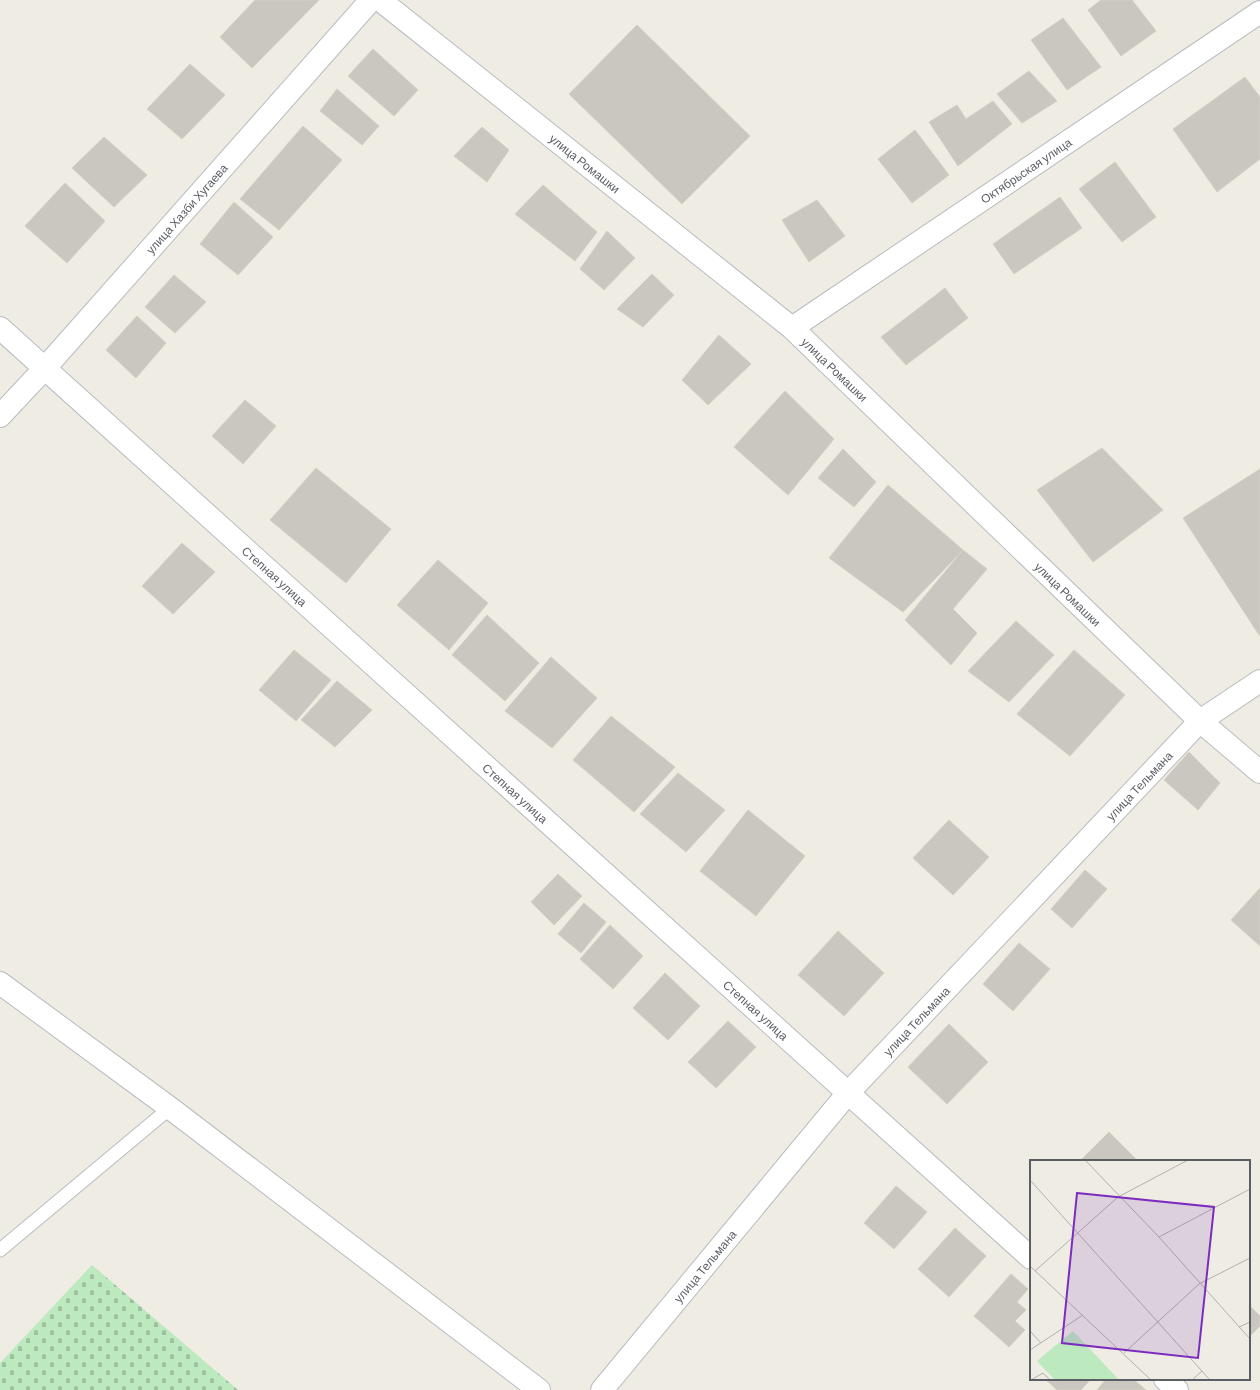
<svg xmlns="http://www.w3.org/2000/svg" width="1260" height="1390" font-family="Barlow,sans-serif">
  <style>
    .cemetery { fill: url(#cemetery-stones) }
    .building { fill: #cac7c0; stroke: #d4cfc1 }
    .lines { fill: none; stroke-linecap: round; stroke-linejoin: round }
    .lane-casing { stroke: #b8bbc0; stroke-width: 15 }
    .street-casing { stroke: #b8bbc0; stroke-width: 24 }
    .lane { stroke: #fff; stroke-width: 13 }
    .street { stroke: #fff; stroke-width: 22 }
    .labels { text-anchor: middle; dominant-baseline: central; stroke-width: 3.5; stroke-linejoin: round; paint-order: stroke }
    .street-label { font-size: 12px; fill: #5b5f65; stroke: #fff }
    .inset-road { fill: none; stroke: #b0b0ad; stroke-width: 1 }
    .view { fill: #7b2cbf; fill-opacity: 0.15; stroke: #7b2cbf; stroke-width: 2 }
    .inset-edge { fill: none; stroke: #5b5f65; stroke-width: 2 }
  </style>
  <defs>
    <pattern id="cemetery-stones" width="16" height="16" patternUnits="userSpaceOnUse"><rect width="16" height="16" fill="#bde9be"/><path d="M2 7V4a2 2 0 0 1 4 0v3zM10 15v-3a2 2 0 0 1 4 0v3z" fill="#9dc09e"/></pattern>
  </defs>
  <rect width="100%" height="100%" fill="#efede3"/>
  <!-- cemetery -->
  <path class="cemetery" d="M92,1265L238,1390H0V1363Z"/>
  <!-- building -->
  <path class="building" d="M255,0H319L252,68L220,37Z
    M1101,0H1132L1156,31L1121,56L1088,10Z
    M1063,18L1101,67L1067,90L1031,40Z
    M637,25L750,136L682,204L569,94Z
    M373,49L418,90L394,116L348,76Z
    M190,64L225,95L182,139L147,109Z
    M1029,71L1057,101L1022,123L997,94Z
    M1245,77L1260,97V159L1217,192L1173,129Z
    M337,89L379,126L362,145L320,111Z
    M993,101L1012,124L958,166L929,122L957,105L966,119Z
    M303,126L342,160L279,230L240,199Z
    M482,127L509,150L487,182L454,156Z
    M915,130L949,175L912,203L878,159Z
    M104,137L147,175L114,207L72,168Z
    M1115,162L1156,217L1122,242L1079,189Z
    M65,183L105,221L67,263L25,226Z
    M543,185L597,232L575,261L515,214Z
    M1060,197L1082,228L1014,274L993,244Z
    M817,200L845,236L809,262L782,220Z
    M234,202L273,237L238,275L200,244Z
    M607,231L635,258L604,290L580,269Z
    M652,274L674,295L643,327L617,309Z
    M174,275L206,302L175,333L145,307Z
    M945,288L968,318L906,365L881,337Z
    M137,316L166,343L136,378L106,350Z
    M719,335L751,364L708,405L682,380Z
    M785,391L834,439L788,495L734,447Z
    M245,400L276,426L243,464L212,436Z
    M1102,448L1163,510L1093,562L1037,490Z
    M843,449L876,482L854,507L818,478Z
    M316,468L391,529L346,583L270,520Z
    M1260,469V635H1259L1183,518Z
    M888,485L963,550L903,612L829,558Z
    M182,543L215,572L173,614L142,586Z
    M963,550L987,569L953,609L977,633L951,665L905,620Z
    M438,560L488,603L449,650L397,605Z
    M487,615L539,663L505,701L452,655Z
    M1016,621L1054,655L1009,702L968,671Z
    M294,650L331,680L296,721L259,690Z
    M1074,650L1125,695L1070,756L1017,714Z
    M551,657L597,698L552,748L505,711Z
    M337,681L372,710L335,747L301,720Z
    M611,716L675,767L634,812L573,760Z
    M1189,752L1220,783L1198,810L1164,780Z
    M678,773L725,810L686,852L640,814Z
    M748,810L805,856L756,916L700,871Z
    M949,820L989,857L953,895L913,858Z
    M1085,870L1107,889L1072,928L1051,909Z
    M558,874L582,896L554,925L531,902Z
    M1260,888V946L1231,920Z
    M584,903L606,922L581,953L558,934Z
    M610,925L643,956L613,989L580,959Z
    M838,931L884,973L844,1016L798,975Z
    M1019,943L1050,969L1013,1011L983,984Z
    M665,973L700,1006L668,1040L633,1008Z
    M728,1021L756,1047L716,1088L688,1062Z
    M949,1024L988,1062L947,1104L908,1067Z
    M1109,1132L1138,1161H1080Z
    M896,1186L927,1212L894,1249L864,1223Z
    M955,1228L986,1256L949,1297L918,1269Z
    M1011,1274L1028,1289L1017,1302L1026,1310L1015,1321L1025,1330L1009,1347L974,1316Z
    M1249,1305L1260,1316V1326L1249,1337Z
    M1045,1379H1091L1081,1390H1057Z
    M1106,1379H1133L1146,1390H1097Z"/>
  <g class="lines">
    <!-- lane casing -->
    <g class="lane-casing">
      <path id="lane" d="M0,1250L170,1108"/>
    </g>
    <!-- street casing -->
    <g class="street-casing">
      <g id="street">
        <path id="s1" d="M380,0L792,328L1200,721L1260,772"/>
        <path id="s2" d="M0,328L1031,1258"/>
        <path id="s3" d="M792,328L1260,12"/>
        <path id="s4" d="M0,416L45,368L371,0"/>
        <path d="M0,983L170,1108L539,1390"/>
        <path d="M1165,1379L1177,1390"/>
        <path id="s5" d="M602,1390L848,1093L1200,721L1260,681"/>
      </g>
    </g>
    <!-- lane -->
    <use href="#lane" class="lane"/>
    <!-- street -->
    <use href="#street" class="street"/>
  </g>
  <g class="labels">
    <!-- street labels -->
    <g class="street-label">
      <text stroke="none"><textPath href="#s1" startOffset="262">улица Ромашки</textPath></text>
      <text stroke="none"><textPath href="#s3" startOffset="282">Октябрьская улица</textPath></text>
      <text stroke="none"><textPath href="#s4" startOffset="279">улица Хазби Хугаева</textPath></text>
      <text stroke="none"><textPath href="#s1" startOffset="586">улица Ромашки</textPath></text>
      <text stroke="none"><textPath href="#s2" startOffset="370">Степная улица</textPath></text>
      <text stroke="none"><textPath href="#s1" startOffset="910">улица Ромашки</textPath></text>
      <text stroke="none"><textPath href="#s5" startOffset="809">улица Тельмана</textPath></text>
      <text stroke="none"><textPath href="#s2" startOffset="694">Степная улица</textPath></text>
      <text stroke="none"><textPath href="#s2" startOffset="1018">Степная улица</textPath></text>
      <text stroke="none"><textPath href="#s5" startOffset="485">улица Тельмана</textPath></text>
      <text stroke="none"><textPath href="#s5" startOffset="161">улица Тельмана</textPath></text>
    </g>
  </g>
  <!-- overview -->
  <g transform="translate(1030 1160)">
    <rect width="220" height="220" fill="#efede3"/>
    <path d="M43,171L89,220H25L7,201Z" fill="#bde9be"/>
    <path class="inset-road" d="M55,0L129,77L220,179M0,20L180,220M129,77L220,29M0,106L121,220M5,111L88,37L158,0M209,167L220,162M0,171L11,183M0,190L53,155M94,193L169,124L220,98M1,220L13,213L20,220M162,220L172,211"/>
    <path class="view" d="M47,33L184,47L168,198L32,183Z"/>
    <rect width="220" height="220" class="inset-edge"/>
  </g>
</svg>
